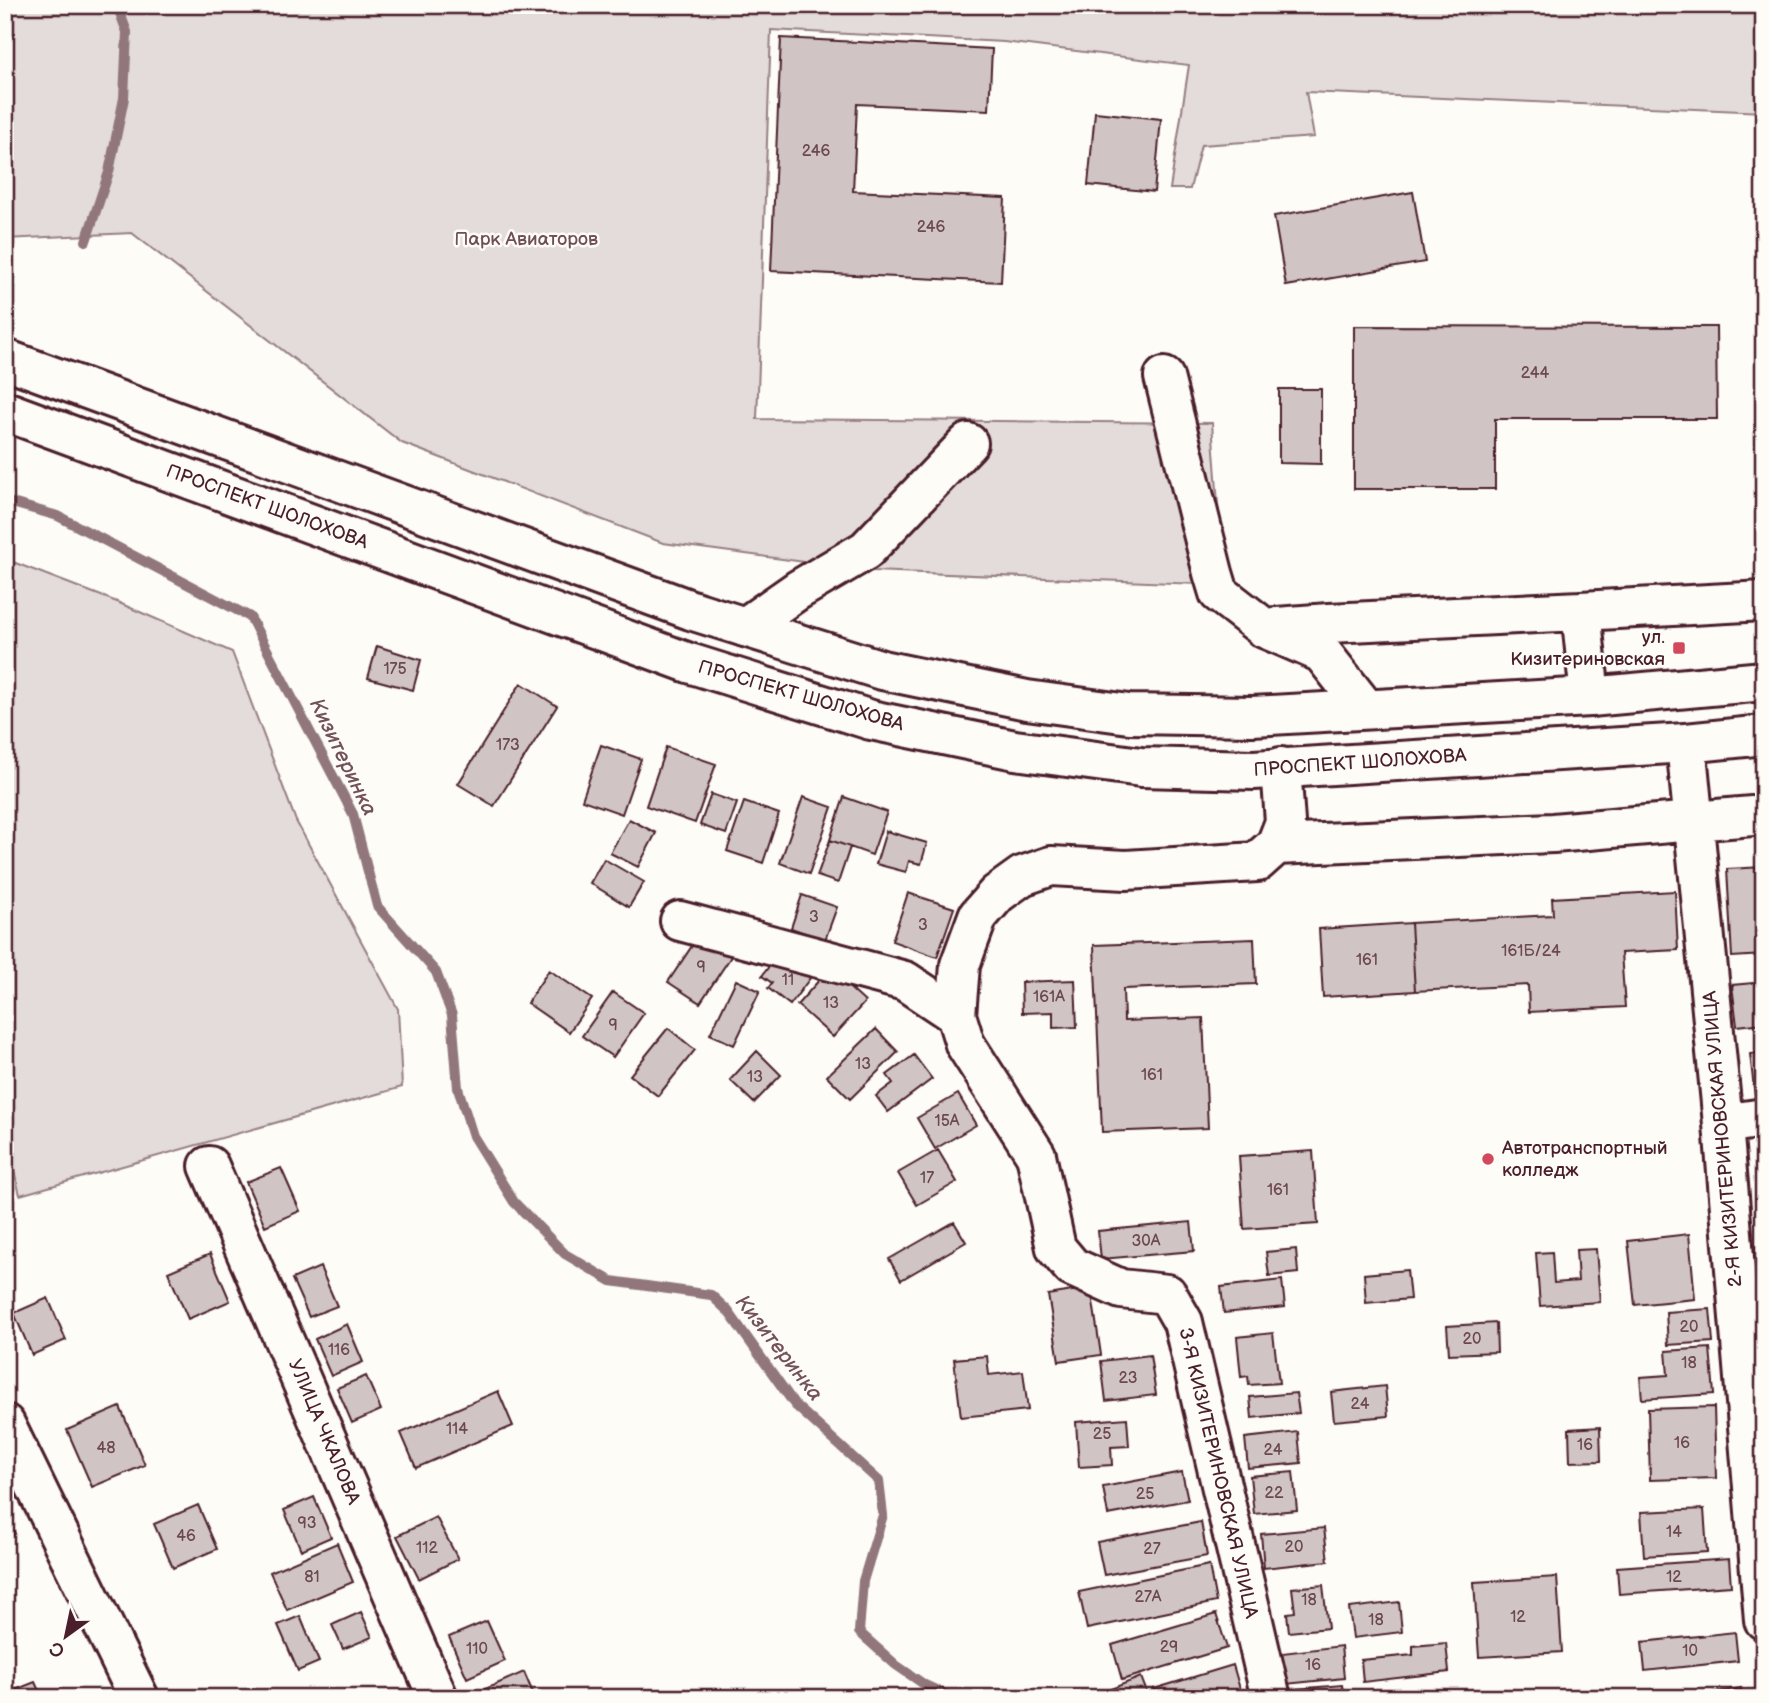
<svg xmlns="http://www.w3.org/2000/svg" width="1769" height="1703" font-family="'Balsamiq Sans',sans-serif">
  <style>
    .green { fill: #e3dcda; stroke: #967e82; stroke-width: 2 }
    .lines { fill: none; stroke-linecap: round; stroke-linejoin: round }
    .stream { stroke: #91777b; stroke-width: 10 }
    .building { fill: #d0c5c4; stroke: #4a1f2b; stroke-width: 2 }
    .minor-casing { stroke: #4a1f2b; stroke-width: 44 }
    .major-casing { stroke: #4a1f2b; stroke-width: 44 }
    .minor { stroke: #fdfcf7; stroke-width: 38 }
    .major { stroke: #fdfcf7; stroke-width: 38 }
    .poi-dot { fill: #d1495b; stroke: #fdfcf7; stroke-width: 2.5 }
    .labels { text-anchor: middle; dominant-baseline: central; stroke-width: 5; stroke-linejoin: round; paint-order: stroke }
    .number-label { font-size: 16px; fill: #6c4851 }
    .park-label { font-size: 19px; fill: #704e57; stroke: #fdfcf7 }
    .street-label { font-size: 19px; fill: #4a1f2b; stroke: #fdfcf7 }
    .poi-label { font-size: 19px; fill: #4a1f2b; stroke: #fdfcf7; text-anchor: end }
    .water-label { font-size: 21px; font-style: italic; fill: #73525a; stroke: #fdfcf7 }
  </style>
  <rect width="100%" height="100%" fill="#fdfcf7"/>
  <filter id="ink" filterUnits="userSpaceOnUse"><feTurbulence type="fractalNoise" baseFrequency=".0143" numOctaves="2"/><feDisplacementMap in="SourceGraphic" scale="14" xChannelSelector="R" yChannelSelector="G"/><feConvolveMatrix kernelMatrix="1 2 1 2 8 2 1 2 1" color-interpolation-filters="sRGB"/></filter>
  <g filter="url(#ink)">
    <!-- green -->
    <path class="green" d="M5,5H1764V112L1306,92L1314,137L1201,145L1190,189H1170L1189,65L1004,42L771,30L757,419L1212,423L1224,585L872,571L663,543L402,443L132,233L5,239Z
      M5,559L117,602L232,652L296,821L398,1009L402,1087L20,1195L5,1134Z"/>
    <g class="lines">
      <!-- stream -->
      <path class="stream" d="M86,241L109,172L124,98L127,32L117,5
        M5,501L58,516L250,617L353,814L377,906L436,972L452,1015L458,1088L473,1136L514,1202L565,1254L611,1281L711,1295L728,1311L795,1405L879,1481L883,1515L863,1581L859,1632L896,1665L925,1685L954,1698"/>
    </g>
    <!-- building -->
    <path class="building" d="M781,38L992,49L989,110L857,104L853,191L1005,198L1001,282L771,271Z
      M1095,112L1161,119L1154,192L1088,185Z
      M1413,192L1425,262L1286,286L1274,216Z
      M1354,326L1716,327L1717,419H1495V489H1354Z
      M1279,389H1321V464L1279,463Z
      M377,646L421,660L413,690L368,678Z
      M521,683L557,706L494,806L458,784Z
      M601,745L641,759L622,814L582,800Z
      M666,747L716,764L695,823L646,806Z
      M711,794L737,803L726,834L700,825Z
      M803,797L832,807L809,874L780,863Z
      M844,797L887,812L872,855L830,840Z
      M744,802L779,814L763,863L727,851Z
      M629,819L656,833L638,867L610,853Z
      M886,831L927,843L921,864L909,861L906,872L876,864Z
      M830,840L850,847L838,883L817,876Z
      M604,859L644,882L629,907L590,883Z
      M1764,867V955L1732,957L1727,869Z
      M1675,891L1678,950L1621,953L1625,1007L1529,1012L1528,985L1415,991L1411,923L1553,915L1552,898Z
      M908,893L954,908L937,957L892,941Z
      M802,895L837,907L825,940L791,928Z
      M1411,923L1415,991L1323,997L1319,929Z
      M702,931L734,952L700,1003L668,982Z
      M1254,939L1256,984L1123,989L1124,1021L1203,1018L1208,1128L1102,1132L1094,945Z
      M775,958L813,974L790,1005L768,988L772,983L762,976Z
      M829,969L865,1002L833,1037L797,1005Z
      M549,970L592,999L569,1032L527,1003Z
      M736,980L760,991L734,1045L710,1034Z
      M1075,980L1077,1027L1053,1028V1012L1022,1013L1021,982Z
      M1764,982V1023L1737,1026L1732,985Z
      M613,992L644,1013L613,1057L582,1036Z
      M668,1028L695,1050L658,1096L630,1075Z
      M876,1029L898,1052L850,1099L827,1076Z
      M757,1051L781,1075L754,1103L730,1080Z
      M1764,1052V1095L1755,1097L1750,1054Z
      M914,1055L932,1079L888,1112L876,1096L893,1083L887,1075Z
      M958,1094L976,1125L935,1149L917,1118Z
      M938,1150L957,1182L917,1205L898,1173Z
      M1313,1151L1318,1224L1244,1229L1239,1156Z
      M281,1168L300,1211L265,1226L246,1182Z
      M954,1222L966,1242L901,1280L889,1259Z
      M1191,1222L1194,1251L1101,1259L1098,1231Z
      M1689,1234L1695,1299L1635,1305L1628,1241Z
      M1296,1249L1298,1273L1269,1276L1266,1252Z
      M1596,1249L1600,1302L1540,1306L1536,1253L1552,1252L1554,1283L1578,1281L1576,1250Z
      M210,1254L230,1301L188,1319L168,1272Z
      M320,1267L337,1306L309,1317L292,1279Z
      M1407,1270L1410,1299L1366,1303L1364,1274Z
      M1282,1280L1285,1307L1224,1313L1221,1287Z
      M1091,1288L1101,1355L1059,1361L1048,1295Z
      M48,1298L66,1340L32,1355L14,1313Z
      M1710,1309L1713,1342L1668,1345L1666,1312Z
      M1496,1323L1497,1352L1449,1354L1447,1326Z
      M347,1324L363,1362L331,1376L315,1339Z
      M1273,1333L1279,1383L1249,1385L1248,1376L1241,1377L1237,1337Z
      M1710,1348L1714,1394L1642,1399L1640,1377L1668,1375L1666,1351Z
      M1150,1355L1156,1395L1106,1401L1101,1361Z
      M987,1356L989,1375L1023,1371L1028,1410L961,1417L954,1359Z
      M366,1376L381,1410L352,1423L337,1388Z
      M1385,1386L1388,1416L1334,1421L1331,1392Z
      M498,1391L513,1426L416,1468L401,1433Z
      M1296,1393L1299,1413L1252,1418L1250,1397Z
      M120,1407L145,1465L92,1487L67,1430Z
      M1714,1407L1716,1478L1650,1480L1648,1409Z
      M1127,1418L1129,1446L1111,1447L1112,1465L1079,1467L1076,1422Z
      M1600,1427L1601,1461L1570,1462L1569,1429Z
      M1298,1432L1301,1463L1248,1468L1245,1438Z
      M1182,1472L1188,1500L1108,1515L1103,1487Z
      M1293,1472L1297,1510L1254,1514L1250,1476Z
      M314,1497L331,1537L301,1550L284,1510Z
      M198,1505L217,1549L173,1568L154,1524Z
      M1704,1509L1707,1552L1644,1556L1641,1512Z
      M5,1511L15,1534L5,1538Z
      M436,1517L458,1559L419,1579L397,1536Z
      M1201,1522L1207,1556L1104,1575L1097,1542Z
      M1324,1528L1328,1561L1264,1568L1261,1534Z
      M337,1543L353,1582L287,1610L270,1572Z
      M1729,1559L1731,1586L1619,1594L1617,1567Z
      M1209,1565L1216,1602L1087,1629L1079,1592Z
      M1557,1577L1562,1652L1479,1657L1474,1582Z
      M1323,1585L1328,1628L1289,1632L1287,1613L1295,1612L1292,1588Z
      M1399,1602L1402,1632L1353,1638L1349,1608Z
      M361,1612L372,1637L343,1649L332,1625Z
      M1216,1614L1227,1648L1122,1680L1112,1645Z
      M300,1616L319,1662L298,1671L278,1625Z
      M487,1621L505,1661L467,1678L449,1637Z
      M1735,1632L1738,1661L1645,1671L1642,1642Z
      M1446,1643L1449,1672L1363,1682L1361,1660L1413,1655V1646Z
      M1341,1646L1344,1678L1286,1684L1282,1653Z
      M1233,1665L1242,1696L1236,1698H1157L1154,1689Z
      M524,1672L535,1698H468L467,1697Z
      M1141,1677L1149,1698H1106L1103,1692Z
      M35,1682L42,1698H5V1694Z
      M1342,1685L1343,1692H1355L1356,1698H1297L1296,1689Z
      M1741,1688L1742,1698H1682Z"/>
    <g class="lines">
      <!-- minor casing -->
      <g class="minor-casing">
        <path id="minor" d="M1164,377L1213,573L1219,593L1264,628L1322,653L1366,709
          M1581,611L1590,697
          M745,627L798,590L866,550L968,443
          M1264,628L1329,623L1581,611L1764,601
          M1686,743L1723,1124L1764,1620
          M1276,845L1553,833L1764,815
          M680,921L905,981L956,1015
          M1723,1124L1764,1118
          M209,1166L438,1698
          M5,1424L139,1698
          M1271,1698L1183,1322L1167,1294L1121,1289L1072,1267L1056,1248L1036,1155L965,1044L956,1015L960,965L978,916L997,894L1022,876L1051,866L1126,870L1257,862L1276,845L1285,822L1281,767"/>
      </g>
      <!-- major casing -->
      <g class="major-casing">
        <path id="major" d="M5,359L691,610L882,670L1027,700L1129,714L1252,716L1590,697L1764,681
          M5,411L689,663L871,720L1015,750L1141,767L1254,770L1686,743L1764,735"/>
      </g>
      <!-- minor -->
      <use href="#minor" class="minor"/>
      <!-- major -->
      <use href="#major" class="major"/>
    </g>
  </g>
  <!-- markers -->
  <g class="poi-dot">
    <rect x="1672" y="641" width="14" height="14" rx="3.5"/>
    <circle cx="1488" cy="1159" r="7"/>
  </g>
  <g class="labels">
    <!-- number labels -->
    <g class="number-label">
      <text x="816" y="151">246</text>
      <text x="931" y="227">246</text>
      <text x="1535" y="373">244</text>
      <text x="395" y="669">175</text>
      <text x="508" y="745">173</text>
      <text x="814" y="917">3</text>
      <text x="923" y="925">3</text>
      <text x="1531" y="951">161Б/24</text>
      <text x="1367" y="960">161</text>
      <text x="701" y="967">9</text>
      <text x="788" y="980">11</text>
      <text x="1049" y="997">161А</text>
      <text x="831" y="1003">13</text>
      <text x="613" y="1025">9</text>
      <text x="863" y="1064">13</text>
      <text x="1152" y="1075">161</text>
      <text x="755" y="1077">13</text>
      <text x="947" y="1121">15А</text>
      <text x="927" y="1178">17</text>
      <text x="1278" y="1190">161</text>
      <text x="1146" y="1241">30А</text>
      <text x="1689" y="1327">20</text>
      <text x="1472" y="1339">20</text>
      <text x="339" y="1350">116</text>
      <text x="1689" y="1363">18</text>
      <text x="1128" y="1378">23</text>
      <text x="1360" y="1404">24</text>
      <text x="457" y="1429">114</text>
      <text x="1102" y="1434">25</text>
      <text x="1682" y="1443">16</text>
      <text x="1585" y="1445">16</text>
      <text x="106" y="1448">48</text>
      <text x="1273" y="1450">24</text>
      <text x="1274" y="1493">22</text>
      <text x="1145" y="1494">25</text>
      <text x="307" y="1523">93</text>
      <text x="1674" y="1532">14</text>
      <text x="186" y="1536">46</text>
      <text x="1294" y="1547">20</text>
      <text x="427" y="1548">112</text>
      <text x="1152" y="1549">27</text>
      <text x="312" y="1577">81</text>
      <text x="1674" y="1577">12</text>
      <text x="1148" y="1597">27А</text>
      <text x="1309" y="1600">18</text>
      <text x="1518" y="1617">12</text>
      <text x="1376" y="1620">18</text>
      <text x="1169" y="1647">29</text>
      <text x="477" y="1649">110</text>
      <text x="1690" y="1651">10</text>
      <text x="1313" y="1665">16</text>
    </g>
    <!-- park labels -->
    <g class="park-label">
      <text x="526" y="239">Парк Авиаторов</text>
    </g>
    <!-- street labels -->
    <g class="street-label">
      <text transform="translate(267 507) rotate(20)">ПРОСПЕКТ ШОЛОХОВА</text>
      <text transform="translate(801 696) rotate(16)">ПРОСПЕКТ ШОЛОХОВА</text>
      <text transform="translate(1360 763) rotate(-4)">ПРОСПЕКТ ШОЛОХОВА</text>
      <text transform="translate(1723 1139) rotate(-95)">2-Я КИЗИТЕРИНОВСКАЯ УЛИЦА</text>
      <text transform="translate(324 1432) rotate(67)">УЛИЦА ЧКАЛОВА</text>
      <text transform="translate(1218 1473) rotate(77)">3-Я КИЗИТЕРИНОВСКАЯ УЛИЦА</text>
    </g>
    <!-- poi labels -->
    <g class="poi-label">
      <text x="1665" y="637">ул.<tspan x="1665" dy="22">Кизитериновская</tspan></text>
      <text x="1502" y="1148" text-anchor="start">Автотранспортный<tspan x="1502" dy="22">колледж</tspan></text>
    </g>
    <!-- water labels -->
    <g class="water-label">
      <text transform="translate(343 757) rotate(64)">Кизитеринка</text>
      <text transform="translate(779 1348) rotate(52)">Кизитеринка</text>
    </g>
  </g>
  <!-- margin -->
  <rect width="1769" height="1703" fill="none" stroke="#fdfcf7" stroke-width="28"/>
  <rect x="14" y="14" width="1741" height="1675" fill="none" stroke="#4a1f2b" stroke-width="2.5" filter="url(#ink)"/>
  <!-- north arrow -->
  <g transform="translate(66 1636) rotate(213)" stroke="#fdfcf7" stroke-width="5" paint-order="stroke">
  <path d="M0-5L12 26L0 18L-12 26Z" fill="#4a1f2b"/>
  <text y="-10" font-size="19" font-weight="bold" text-anchor="middle" fill="#4a1f2b">С</text>
  </g>
</svg>
